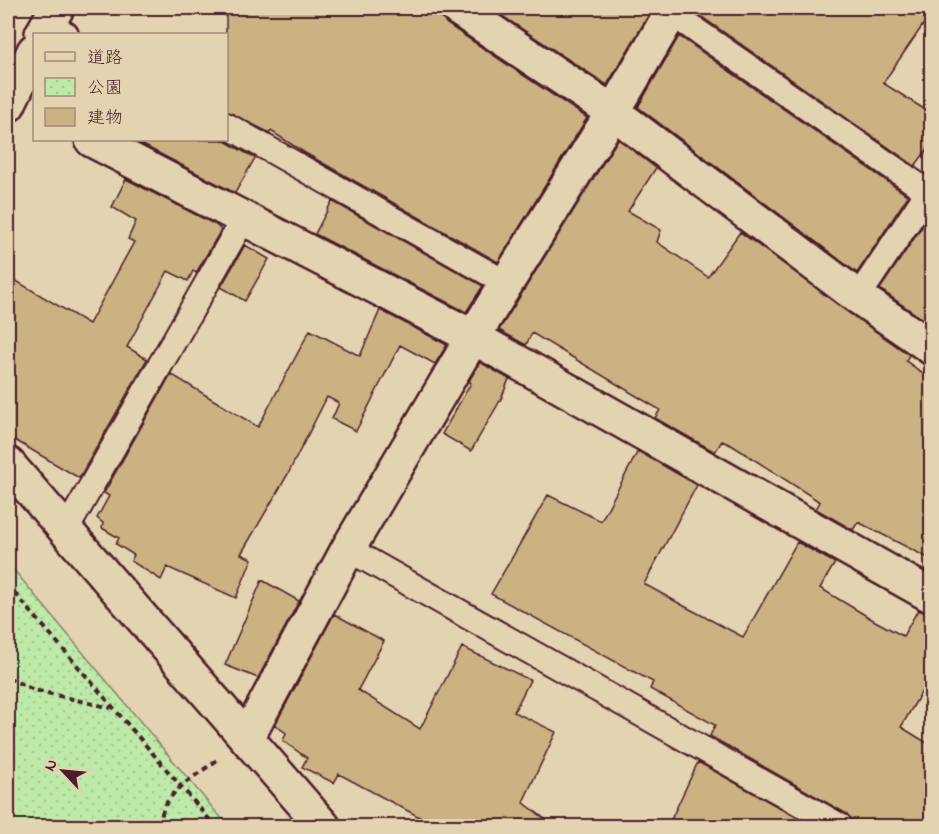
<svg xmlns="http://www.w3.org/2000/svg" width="939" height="834" font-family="'Indie Flower','Klee One',sans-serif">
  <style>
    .park { fill: url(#park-dots); stroke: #84846a; stroke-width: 1.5 }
    .building { fill: #cab282; stroke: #4a1f2b; stroke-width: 1.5 }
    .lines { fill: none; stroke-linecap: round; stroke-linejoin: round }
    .service-casing { stroke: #4a1f2b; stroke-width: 28 }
    .minor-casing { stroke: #4a1f2b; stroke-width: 38 }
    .path { stroke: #4a1f2b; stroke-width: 4; stroke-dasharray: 6 4.5; stroke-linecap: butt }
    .service { stroke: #e4d3b0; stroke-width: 24 }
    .minor { stroke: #e4d3b0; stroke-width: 33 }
  </style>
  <defs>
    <pattern id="park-dots" width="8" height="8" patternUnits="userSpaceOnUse" patternTransform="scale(1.5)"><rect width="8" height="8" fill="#bdeaa8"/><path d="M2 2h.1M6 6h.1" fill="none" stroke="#a4c891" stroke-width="1.8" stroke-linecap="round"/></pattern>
  </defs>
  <rect width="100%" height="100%" fill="#e4d3b0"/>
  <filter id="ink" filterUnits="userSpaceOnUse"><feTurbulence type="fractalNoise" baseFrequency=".0167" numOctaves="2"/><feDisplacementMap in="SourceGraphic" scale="12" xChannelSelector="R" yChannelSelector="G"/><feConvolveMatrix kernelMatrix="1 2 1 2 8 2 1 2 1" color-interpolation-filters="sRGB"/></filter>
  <g filter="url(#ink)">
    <!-- park -->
    <path class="park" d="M8,563L216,812L229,826H17L8,815Z"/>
    <!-- building -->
    <path class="building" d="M226,8H438L441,17L447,24L587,118L498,262L305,153L271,131L270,133L226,111Z
      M490,8H653L607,85Z
      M693,8H932V12L883,83L932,114V143L915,166L692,10Z
      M679,36L908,196L857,273L638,107Z
      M618,139L656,168L628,211L661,230L657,242L708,277L740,232L909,355L906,361L932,380V560L858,522L853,530L816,509L820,502L733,446L722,441L715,452L655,418L660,410L532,333L526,345L499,330Z
      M145,140H223L255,158L235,193L143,145Z
      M126,179L216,225L221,230L196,273L193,271L188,281L168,271L127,347L147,359L79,478L8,436V276L89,324L134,242L128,239L136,221L112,207Z
      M332,201L483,286L466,312L315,234Z
      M932,212V317L928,323L880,289Z
      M245,245L269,259L245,301L221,287Z
      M380,310L447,345L435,364L400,345L356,431L332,419L339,403L327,397L288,474L241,554L252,559L236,598L167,567L161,580L131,561L134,555L116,544L119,538L102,528L103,523L97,518L109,496L104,493L171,374L258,427L310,330L360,356Z
      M480,362L509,379L501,399L471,451L442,434L471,383L469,381Z
      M638,451L697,485L644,584L684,606L743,637L797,542L835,563L820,588L875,621L903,636L918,610L932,615V674L901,727L932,746V826H854L847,814L710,736L715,725L650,689L653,682L491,594L548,495L601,521Z
      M262,580L299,601L258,678L225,665Z
      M334,614L384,641L358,690L420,729L462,647L530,680L514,712L556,732L523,802L554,826H436L339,774L334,783L302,767L307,758L283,741L286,733L275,725Z
      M698,762L812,826H668Z"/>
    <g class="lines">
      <!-- service casing -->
      <g class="service-casing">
        <path id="service" d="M671,13L932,195
          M47,24L66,34
          M226,125L506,283
          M858,297L932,186
          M65,532L244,218
          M348,549L840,826"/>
      </g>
      <!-- minor casing -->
      <g class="minor-casing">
        <path id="minor" d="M457,8L613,112L858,297L932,348
          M42,34L57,8
          M8,105L34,51
          M92,140L473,337L932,596
          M8,464L323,826
          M247,738L348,549L473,337L613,112L674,8"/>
      </g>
      <!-- path -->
      <path class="path" d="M8,585L215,826
        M8,678L34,690L111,708
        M161,826C158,795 195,777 217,760"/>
      <!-- service -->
      <use href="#service" class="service"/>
      <!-- minor -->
      <use href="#minor" class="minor"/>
    </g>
  </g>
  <!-- margin -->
  <rect width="939" height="834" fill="none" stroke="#e4d3b0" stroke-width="30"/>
  <rect x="15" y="15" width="909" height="804" fill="none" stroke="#4a1f2b" stroke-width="2" filter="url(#ink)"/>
  <!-- legend -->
  <rect x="33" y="33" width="195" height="108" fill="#e4d3b0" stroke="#a68b7b" stroke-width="1.5"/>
  <rect x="45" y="52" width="30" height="9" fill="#e4d3b0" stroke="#a68b7b" stroke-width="1.5"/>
  <text x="87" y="63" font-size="18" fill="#4a1f2b">道路</text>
  <rect x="45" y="78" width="30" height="18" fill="url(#park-dots)" stroke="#a68b7b" stroke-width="1.5"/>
  <text x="87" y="93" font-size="18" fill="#4a1f2b">公園</text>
  <rect x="45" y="108" width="30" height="18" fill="#cab282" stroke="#a68b7b" stroke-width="1.5"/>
  <text x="87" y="123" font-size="18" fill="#4a1f2b">建物</text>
  <!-- north arrow -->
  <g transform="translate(63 771) rotate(296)" stroke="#e4d3b0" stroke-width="4.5" paint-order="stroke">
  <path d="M0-4.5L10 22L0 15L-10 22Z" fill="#4a1f2b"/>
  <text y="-9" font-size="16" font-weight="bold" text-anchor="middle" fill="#4a1f2b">N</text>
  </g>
</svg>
